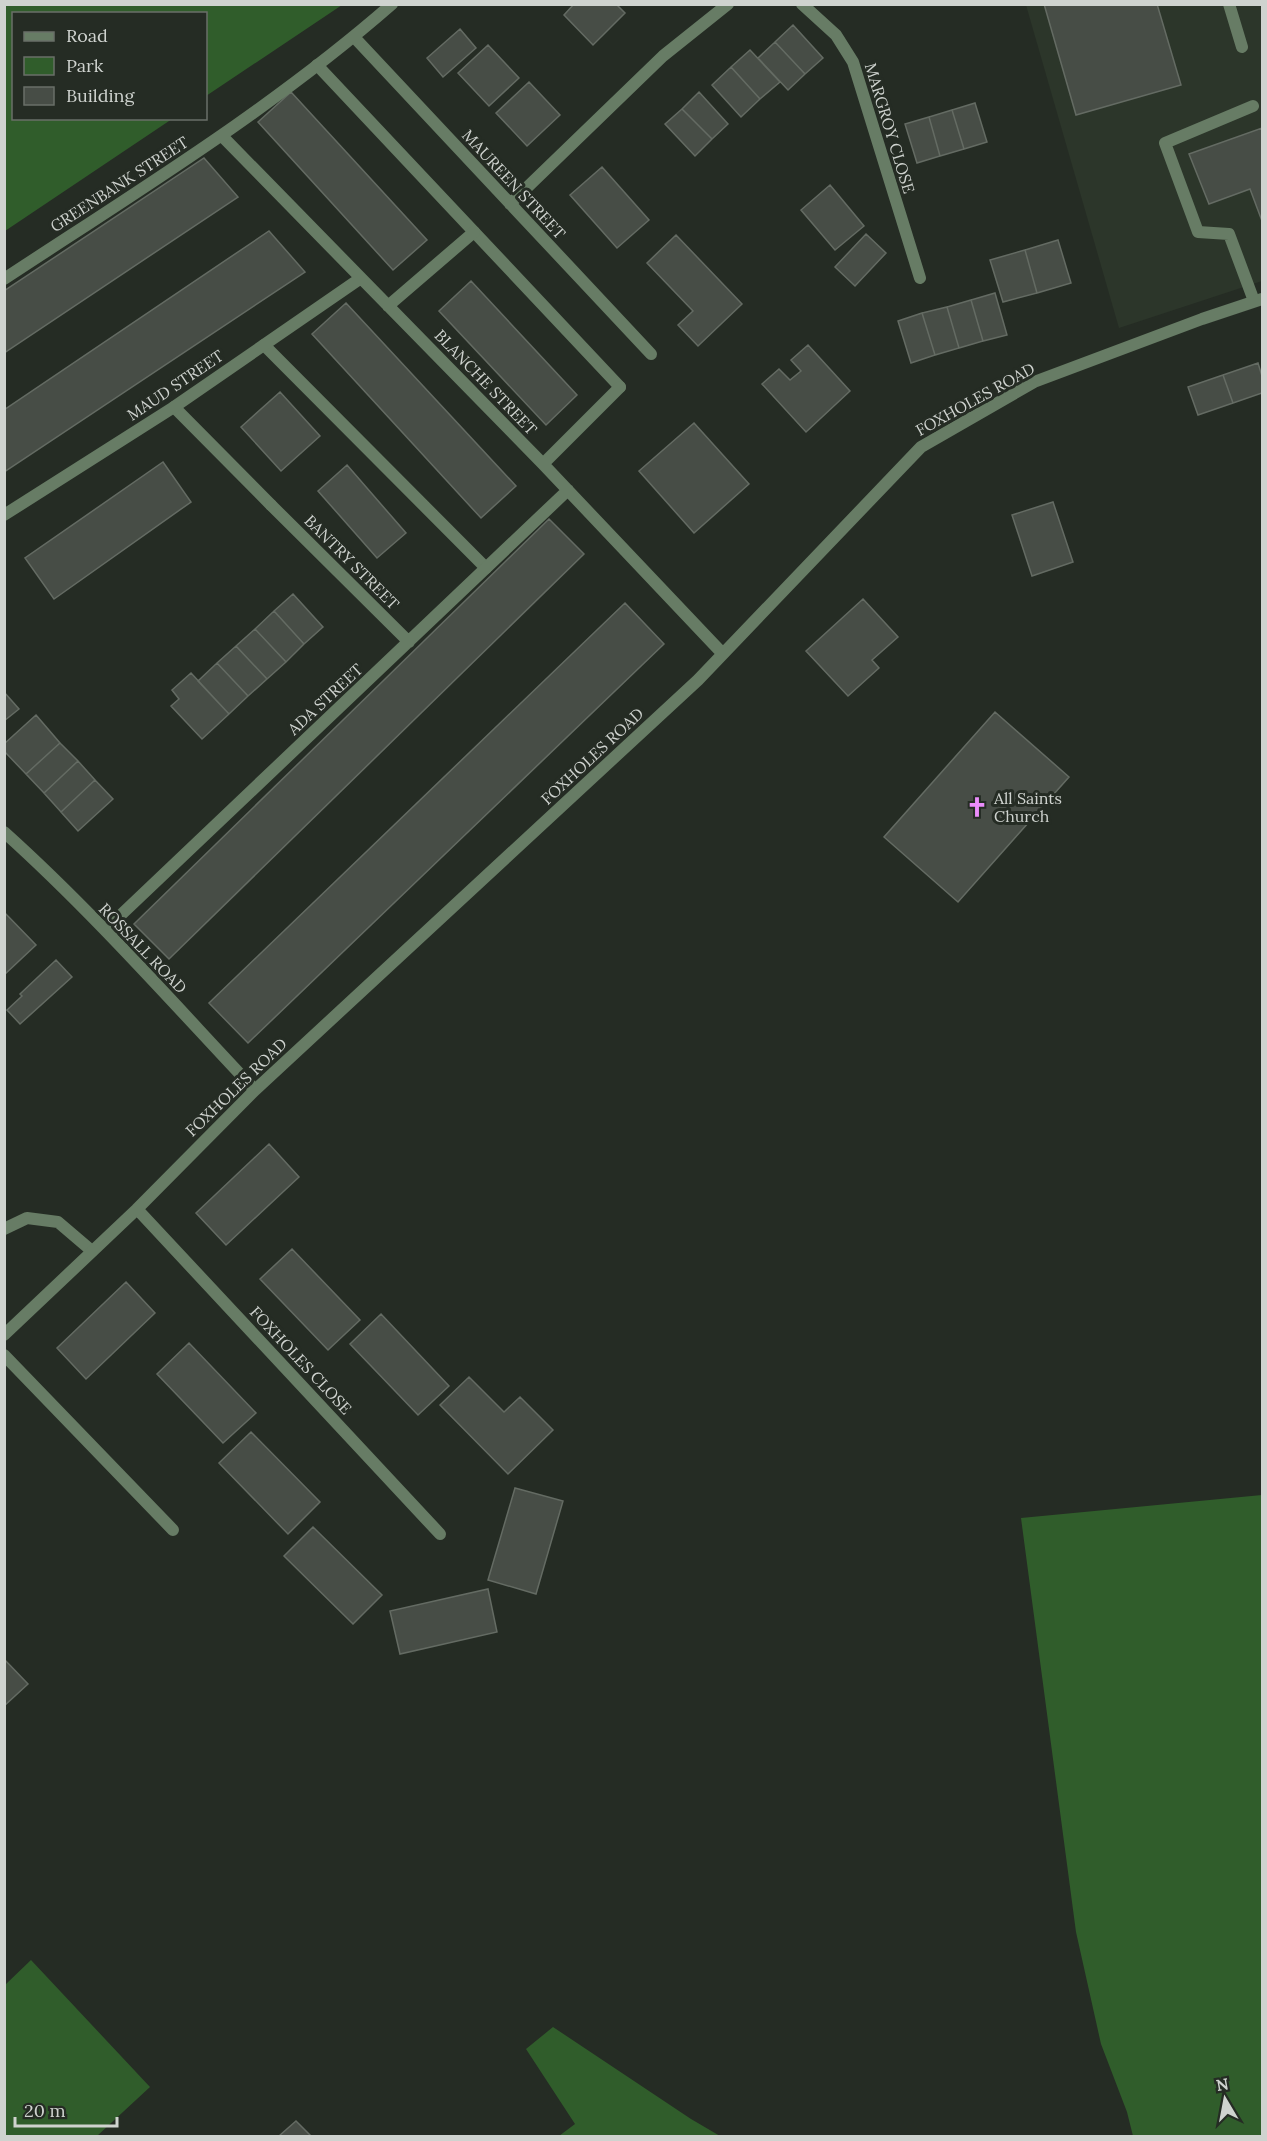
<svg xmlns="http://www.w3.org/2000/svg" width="1267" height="2141" font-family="Lora,serif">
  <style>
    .built { fill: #2c362a }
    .green { fill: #305d2b }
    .building { fill: #474d46; stroke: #646b63; stroke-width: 1.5 }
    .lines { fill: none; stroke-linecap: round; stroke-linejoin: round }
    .lane { stroke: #677c65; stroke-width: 12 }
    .street { stroke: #677c65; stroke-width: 12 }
    .labels { text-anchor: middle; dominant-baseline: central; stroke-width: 6; stroke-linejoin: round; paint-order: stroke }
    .street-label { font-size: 16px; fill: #cfd3cf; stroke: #252c24 }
    .poi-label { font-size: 16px; fill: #cfd3cf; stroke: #252c24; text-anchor: start }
  </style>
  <rect width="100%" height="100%" fill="#252c24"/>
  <!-- built -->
  <path class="built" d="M1026,5H1262V281L1119,328Z"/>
  <!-- green -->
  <path class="green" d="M5,4H342V5L206,96V14H14V118L172,119L5,231Z
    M1262,1495V2136H1133L1127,2112L1101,2044L1076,1932L1021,1518Z
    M31,1960L150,2087L97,2136H5V1985Z
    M553,2027L691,2119L720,2136H559L575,2124L526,2049Z"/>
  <!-- building -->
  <path class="building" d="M574,4H616L625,13L593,45L564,15Z
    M1044,4H1157L1181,85L1076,115Z
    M793,25L823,58L805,74L775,42Z
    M460,29L476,48L443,77L427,58Z
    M775,42L805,74L788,90L758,58Z
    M488,45L519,78L489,106L458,73Z
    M750,50L780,82L760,99L731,67Z
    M731,67L760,99L741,117L712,85Z
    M529,82L560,115L527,146L496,113Z
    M291,92L427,240L393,270L258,122Z
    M699,92L728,124L712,139L682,109Z
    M975,103L987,142L964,149L952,110Z
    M682,109L712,139L695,156L665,124Z
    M952,110L964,149L940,156L929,117Z
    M929,117L940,156L917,163L905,124Z
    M1262,128V221L1250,189L1209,204L1189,154Z
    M204,158L238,197L4,353V291Z
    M602,167L649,220L617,248L570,195Z
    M830,185L864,226L835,250L801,210Z
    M269,231L305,272L4,472V410Z
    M866,234L886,253L855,286L835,267Z
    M676,235L742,304L698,346L678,325L693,311L647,263Z
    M1058,240L1071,283L1037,293L1025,250Z
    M1025,250L1037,293L1003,302L990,260Z
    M471,281L577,395L546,425L439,311Z
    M995,293L1007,335L983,341L971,300Z
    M971,300L983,341L959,348L947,307Z
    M346,303L516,486L481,518L312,334Z
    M947,307L959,348L935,355L922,313Z
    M922,313L935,355L911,363L898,321Z
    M808,345L850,391L806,432L762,384L779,369L790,380L801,371L791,360Z
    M1258,363L1262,376V393L1233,403L1223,375Z
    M1223,375L1233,403L1198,415L1188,387Z
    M280,392L320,436L281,471L241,427Z
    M694,423L749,484L694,533L639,471Z
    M163,462L191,502L54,599L25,558Z
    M347,465L406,533L377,558L318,491Z
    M1053,502L1073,562L1032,576L1012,515Z
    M549,519L584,554L169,959L134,924Z
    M293,594L323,627L304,644L274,611Z
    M863,599L898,637L872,660L879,668L848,696L806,651Z
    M625,603L664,644L248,1043L209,1003Z
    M274,611L304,644L286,662L255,629Z
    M255,629L286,662L267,679L236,646Z
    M236,646L267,679L248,696L217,663Z
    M217,663L248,696L229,714L198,681Z
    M191,673L229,714L202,739L171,706L179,699L172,690Z
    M4,692L19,709L4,721Z
    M995,712L1069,777L958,902L884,837Z
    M36,715L60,743L26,774L4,751V744Z
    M60,743L78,761L44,793L26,774Z
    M78,761L95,780L61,812L44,793Z
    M95,780L113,799L78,831L61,812Z
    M4,912L36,945L4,975Z
    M56,960L72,977L20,1024L7,1010L22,996L20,994Z
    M269,1144L299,1177L226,1245L196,1213Z
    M292,1249L360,1320L328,1350L260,1279Z
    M126,1282L155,1313L86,1379L57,1348Z
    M381,1314L449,1386L418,1415L350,1344Z
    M189,1343L256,1413L223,1443L157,1374Z
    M469,1377L504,1412L520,1397L553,1430L508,1474L440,1405Z
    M251,1432L320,1502L288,1534L219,1463Z
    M515,1488L563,1501L536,1594L488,1580Z
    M313,1527L382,1595L353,1624L284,1556Z
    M488,1589L497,1632L400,1654L390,1611Z
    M4,1659L28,1684L4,1706Z
    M296,2121L311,2136H279Z"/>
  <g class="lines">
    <!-- lane -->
    <path class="lane" d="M1229,4L1242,47
      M317,65L620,387
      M1253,106L1165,143L1198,232L1229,234L1254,301
      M264,345L486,568
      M174,407L271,505
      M4,1229L27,1218L58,1222L92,1251
      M4,1355L173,1530"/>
    <!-- street -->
    <path class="street" d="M802,4L836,35L853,62L920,278
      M354,37L651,354
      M222,136L543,464L723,654
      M510,204L663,56L728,4
      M4,279C136,192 272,109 392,4
      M388,306L474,232
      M543,464L620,387
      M271,505L409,642
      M4,515L174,407L361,278
      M4,832C93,912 173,1003 255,1090
      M105,930L568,490
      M137,1209L440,1534
      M4,1335L137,1209L255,1090L698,680L921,447L1034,382L1202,319L1262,299"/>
  </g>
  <!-- icons -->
  <defs>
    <g id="church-bare" transform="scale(1.62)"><path d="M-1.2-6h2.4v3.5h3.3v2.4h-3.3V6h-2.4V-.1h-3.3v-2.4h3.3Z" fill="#eb8dfb" stroke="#252c24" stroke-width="2.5" paint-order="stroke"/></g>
  </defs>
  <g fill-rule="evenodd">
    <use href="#church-bare" x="977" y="807"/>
  </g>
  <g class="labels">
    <!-- street labels -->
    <g class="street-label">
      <text transform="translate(890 128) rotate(73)">MARGROY CLOSE</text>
      <text transform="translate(119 184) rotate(-33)">GREENBANK STREET</text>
      <text transform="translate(514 184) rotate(47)">MAUREEN STREET</text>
      <text transform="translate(486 382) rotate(46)">BLANCHE STREET</text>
      <text transform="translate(175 385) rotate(-34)">MAUD STREET</text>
      <text transform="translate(975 399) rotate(-29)">FOXHOLES ROAD</text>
      <text transform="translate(352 562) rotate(45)">BANTRY STREET</text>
      <text transform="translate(325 699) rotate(-43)">ADA STREET</text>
      <text transform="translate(592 756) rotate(-43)">FOXHOLES ROAD</text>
      <text transform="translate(143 948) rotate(46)">ROSSALL ROAD</text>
      <text transform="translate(236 1087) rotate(-44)">FOXHOLES ROAD</text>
      <text transform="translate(301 1360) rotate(47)">FOXHOLES CLOSE</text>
    </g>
    <!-- poi labels -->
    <g class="poi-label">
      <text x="994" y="798">All Saints<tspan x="994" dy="18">Church</tspan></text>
    </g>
  </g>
  <!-- border -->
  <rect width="1267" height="2141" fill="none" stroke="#cfd3cf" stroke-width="12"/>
  <!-- legend -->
  <rect x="12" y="12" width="195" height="108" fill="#252c24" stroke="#696f68" stroke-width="1.5"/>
  <rect x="24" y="32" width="30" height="9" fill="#677c65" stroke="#696f68" stroke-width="1.5"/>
  <text x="66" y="42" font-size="18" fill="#cfd3cf">Road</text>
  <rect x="24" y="57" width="30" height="18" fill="#305d2b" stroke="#696f68" stroke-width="1.5"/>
  <text x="66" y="72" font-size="18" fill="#cfd3cf">Park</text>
  <rect x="24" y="87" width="30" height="18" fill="#474d46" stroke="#696f68" stroke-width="1.5"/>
  <text x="66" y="102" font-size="18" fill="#cfd3cf">Building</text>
  <!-- north arrow -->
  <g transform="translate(1225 2099) rotate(350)" stroke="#252c24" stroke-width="4.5" paint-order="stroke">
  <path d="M0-4.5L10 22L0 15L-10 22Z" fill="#cfd3cf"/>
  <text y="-9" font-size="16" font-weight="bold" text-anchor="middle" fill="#cfd3cf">N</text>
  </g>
  <!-- scale -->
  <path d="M15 2117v9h102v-9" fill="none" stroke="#cfd3cf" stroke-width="3"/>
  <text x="24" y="2117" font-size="18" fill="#cfd3cf" stroke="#252c24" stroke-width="4.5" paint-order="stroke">20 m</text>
</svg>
